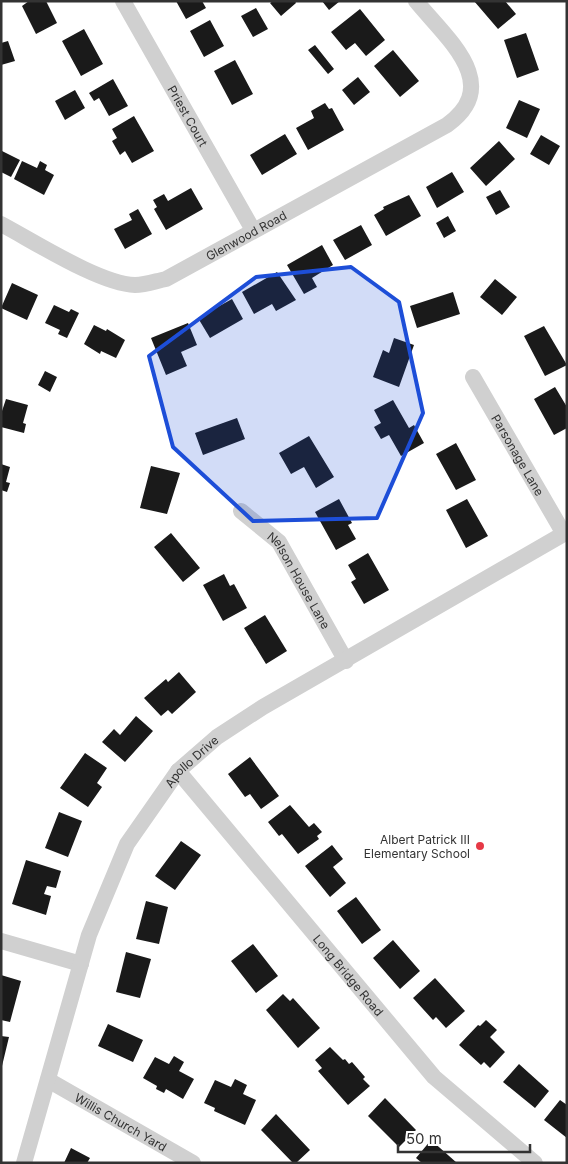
<svg xmlns="http://www.w3.org/2000/svg" width="568" height="1164" font-family="Inter,sans-serif">
  <style>
    .building { fill: #1a1a1a }
    .lines { fill: none; stroke-linecap: round; stroke-linejoin: round }
    .minor { stroke: #d0d0d0; stroke-width: 16 }
    .marked { fill: #1d4ed8; fill-opacity: 0.2; stroke: #1d4ed8; stroke-width: 4; stroke-linejoin: round }
    .poi-dot { fill: #e63946; stroke: #fff; stroke-width: 2 }
    .labels { text-anchor: middle; dominant-baseline: central; stroke-width: 5; stroke-linejoin: round; paint-order: stroke }
    .street-label { font-size: 12px; fill: #333; stroke: #fff }
    .poi-label { font-size: 12px; fill: #333; stroke: #fff; text-anchor: end }
  </style>
  <rect width="100%" height="100%" fill="#fff"/>
  <!-- building -->
  <path class="building" d="M46,1L57,23L36,34L22,6L29,1Z
    M176,1H202L206,8L186,19Z
    M273,1H295L296,3L281,16L270,3Z
    M322,1H340L329,10Z
    M474,1H505L516,14L498,29Z
    M256,8L268,29L253,37L241,16Z
    M360,9L385,40L366,56L355,43L346,50L331,32Z
    M210,20L224,46L204,57L190,31Z
    M84,29L103,64L81,76L62,41Z
    M526,33L539,70L517,78L504,40Z
    M8,41L15,61L1,65V43Z
    M315,45L334,69L328,74L308,50Z
    M393,50L419,81L400,97L374,66Z
    M235,60L253,94L232,105L214,71Z
    M358,77L370,92L354,105L342,90Z
    M113,79L128,106L109,116L99,98L94,101L89,93Z
    M75,90L85,108L65,120L55,101Z
    M519,100L540,109L527,138L506,128Z
    M325,103L329,109L332,108L344,130L308,150L296,128L314,118L311,111Z
    M134,116L154,151L132,163L125,151L120,155L112,141L117,138L112,129Z
    M285,134L297,154L262,175L250,155Z
    M541,135L560,146L549,165L530,154Z
    M499,141L515,159L486,186L470,168Z
    M2,151L20,160L11,177L1,172Z
    M22,161L37,168L40,161L47,165L45,170L54,175L44,195L14,179Z
    M452,172L464,192L437,208L426,187Z
    M191,188L203,209L166,230L154,209L157,207L153,200L164,194L168,201Z
    M500,190L510,207L496,215L486,197Z
    M409,195L421,216L386,236L374,215L384,209L383,207Z
    M138,209L152,234L125,249L114,229L132,220L129,214Z
    M448,216L456,231L444,238L436,223Z
    M361,225L372,245L345,260L333,240Z
    M322,245L333,265L312,278L317,287L304,294L287,265Z
    M277,272L296,300L276,311L272,304L254,314L242,292Z
    M495,279L517,297L502,315L480,297Z
    M12,283L38,295L27,320L1,308Z
    M453,292L460,314L417,328L410,306Z
    M232,299L243,319L210,338L198,318Z
    M54,305L69,312L71,309L79,313L67,338L58,334L60,330L45,323Z
    M188,323L197,345L181,352L187,366L166,375L151,338Z
    M94,325L106,331L107,329L125,340L116,358L101,351L100,354L84,344Z
    M544,326L567,365L545,376L524,336Z
    M394,338L414,345L399,387L373,377L383,350L389,353Z
    M45,371L57,377L50,392L38,385Z
    M555,387L567,407V428L554,435L534,399Z
    M6,399L28,405L23,423L26,424L24,433L1,427V414Z
    M393,400L409,428L414,425L424,443L401,456L389,435L381,439L374,427L381,423L374,410Z
    M237,418L245,439L203,455L195,433Z
    M309,436L334,477L316,488L304,467L291,474L279,453Z
    M456,443L476,480L456,490L436,454Z
    M1,464L10,467L6,482L10,483L7,492L1,490Z
    M151,466L180,473L167,514L140,508Z
    M339,499L352,523L348,525L356,539L336,550L315,512Z
    M467,499L488,536L466,548L446,510Z
    M171,533L200,568L183,582L154,547Z
    M368,553L389,590L364,604L351,582L356,579L348,565Z
    M224,574L230,586L234,584L247,608L223,621L203,585Z
    M265,615L287,651L266,664L244,628Z
    M179,672L196,692L172,714L168,710L161,716L144,698L166,679L168,682Z
    M136,716L153,731L125,762L102,742L114,729L120,735Z
    M85,753L107,768L97,783L102,787L88,807L60,788Z
    M250,757L279,796L261,809L250,794L245,797L228,774Z
    M290,805L309,827L314,823L322,832L317,836L319,839L298,854L282,834L279,836L268,822Z
    M59,812L82,821L68,857L45,848Z
    M181,841L201,855L175,890L155,876Z
    M332,845L343,859L333,867L346,883L330,897L305,866Z
    M26,860L61,871L56,888L47,886L44,894L51,896L46,915L12,904Z
    M356,897L381,930L362,944L337,911Z
    M146,901L168,907L159,944L136,939Z
    M393,940L420,971L400,989L373,958Z
    M253,944L278,976L256,993L231,961Z
    M126,952L151,959L140,998L116,992Z
    M1,975L21,981L10,1022L1,1020Z
    M435,978L465,1011L446,1028L436,1017L433,1020L413,998Z
    M283,994L290,1001L293,998L320,1028L298,1048L266,1010Z
    M486,1020L497,1030L490,1037L505,1052L490,1068L484,1062L481,1065L459,1045L478,1025L480,1026Z
    M108,1024L143,1040L133,1062L98,1046Z
    M1,1036L9,1037L2,1066H1Z
    M330,1047L343,1060L345,1059L349,1064L352,1062L365,1077L363,1079L370,1086L348,1105L318,1071L322,1068L315,1060Z
    M174,1056L184,1062L179,1071L194,1079L183,1099L166,1089L164,1093L156,1089L157,1086L143,1078L155,1057L169,1064Z
    M519,1064L549,1091L535,1108L503,1082Z
    M235,1079L247,1085L243,1094L256,1100L245,1125L214,1111L215,1108L204,1103L215,1080L231,1087Z
    M385,1098L416,1130L399,1147L368,1116Z
    M560,1100L567,1105V1138L544,1120Z
    M276,1114L310,1150L296,1163H293L261,1130Z
    M431,1140L457,1163H422L416,1158Z
    M71,1148L90,1158L87,1163H64Z"/>
  <g class="lines">
    <!-- minor -->
    <g class="minor">
      <path id="s1" d="M123,1L253,230"/>
      <path id="s2" d="M1,224C35,242 100,284 135,285C146,285 156,281 166,279L447,125C504,84 446,38 416,1"/>
      <path id="s3" d="M473,377L564,534"/>
      <path id="s4" d="M241,511L279,542L346,661"/>
      <path id="s5" d="M178,771L434,1077L535,1163"/>
      <path d="M1,941L81,964"/>
      <path id="s6" d="M48,1080L193,1163"/>
      <path id="s7" d="M24,1163L89,935L127,844L178,771L217,737L263,707L567,532"/>
    </g>
  </g>
  <!-- marked area -->
  <path class="marked" d="M351,267L399,302L423,413L377,518L253,521L173,447L149,356L256,277Z"/>
  <!-- markers -->
  <circle class="poi-dot" cx="480" cy="846" r="5"/>
  <g class="labels">
    <!-- street labels -->
    <g class="street-label">
      <text stroke="none"><textPath href="#s1" startOffset="132">Priest Court</textPath></text>
      <text stroke="none"><textPath href="#s2" startOffset="271">Glenwood Road</textPath></text>
      <text stroke="none"><textPath href="#s3" startOffset="90">Parsonage Lane</textPath></text>
      <text stroke="none"><textPath href="#s4" startOffset="92">Nelson House Lane</textPath></text>
      <text stroke="none"><textPath href="#s7" startOffset="441">Apollo Drive</textPath></text>
      <text stroke="none"><textPath href="#s5" startOffset="266">Long Bridge Road</textPath></text>
      <text stroke="none"><textPath href="#s6" startOffset="84">Willis Church Yard</textPath></text>
    </g>
    <!-- poi labels -->
    <g class="poi-label">
      <text x="470" y="839">Albert Patrick III<tspan x="470" dy="14">Elementary School</tspan></text>
    </g>
  </g>
  <!-- border -->
  <rect width="568" height="1164" fill="none" stroke="#333333" stroke-width="5"/>
  <!-- scale -->
  <path d="M398 1144v8h132v-8" fill="none" stroke="#333333" stroke-width="2.5"/>
  <text x="406" y="1144" font-size="15" fill="#333333" stroke="#ffffff" stroke-width="4" paint-order="stroke">50 m</text>
</svg>
